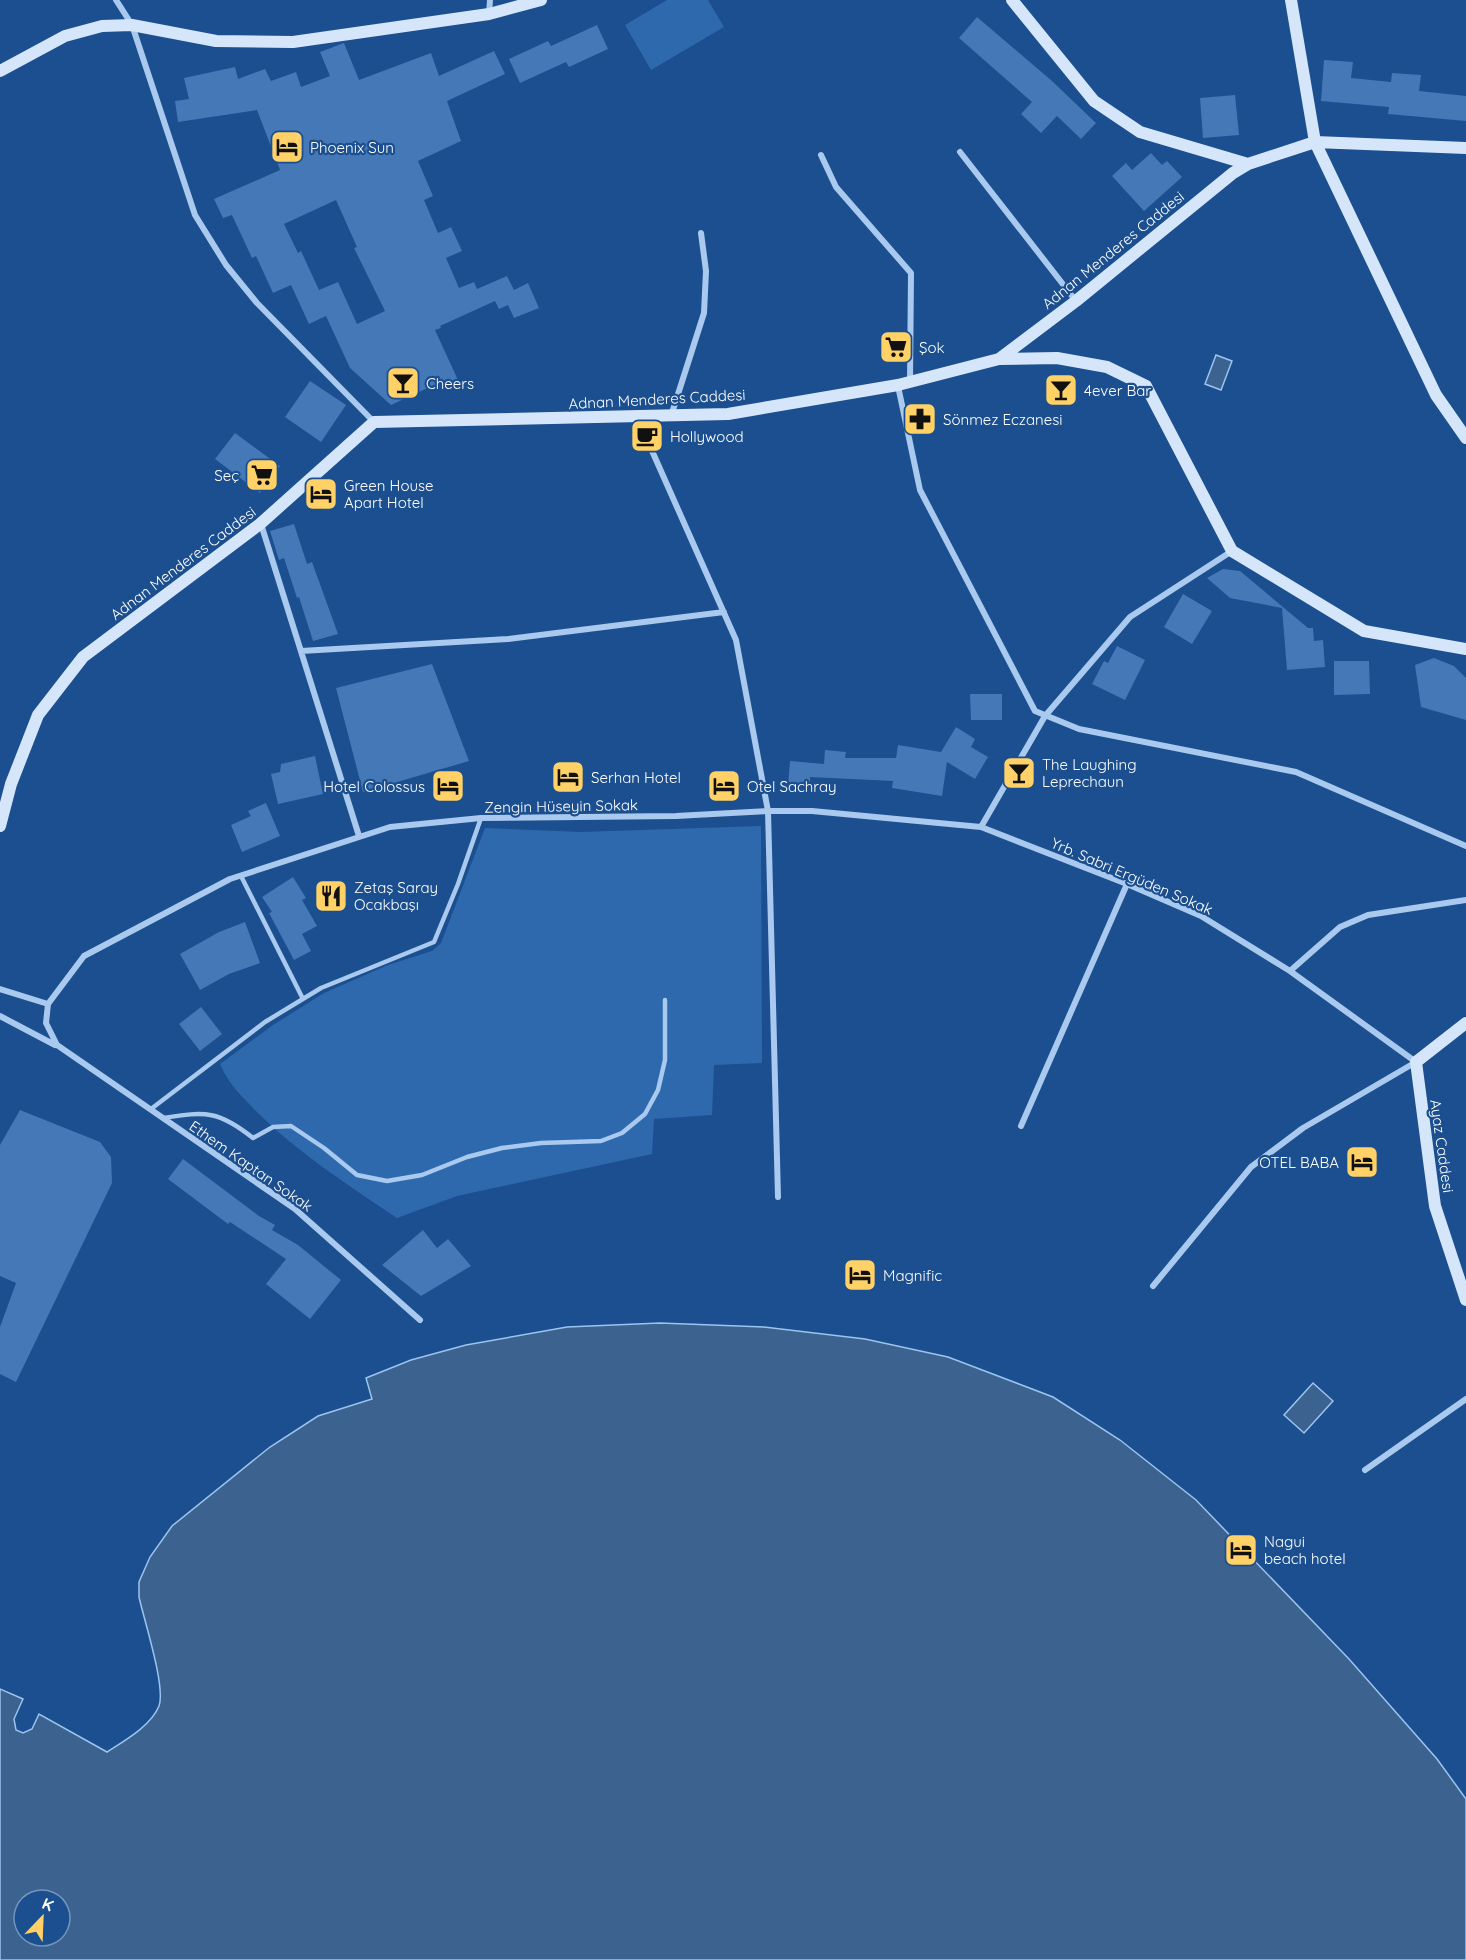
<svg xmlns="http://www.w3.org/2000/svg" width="1466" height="1960" font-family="Quicksand,sans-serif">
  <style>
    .green { fill: #2e69ad }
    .water { fill: #3c6290; stroke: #9cc4f0; stroke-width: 1.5; fill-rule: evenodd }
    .building { fill: #4478b7; fill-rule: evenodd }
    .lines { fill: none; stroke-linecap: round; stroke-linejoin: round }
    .lane { stroke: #a9c9ee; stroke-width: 4.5 }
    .street { stroke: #a9c9ee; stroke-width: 6 }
    .secondary { stroke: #d6e6fa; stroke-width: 12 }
    .labels { text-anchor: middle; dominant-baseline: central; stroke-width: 4.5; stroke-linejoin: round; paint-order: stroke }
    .poi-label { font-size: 15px; fill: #fff; stroke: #1b4f8f; text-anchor: start }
    .street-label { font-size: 15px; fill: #fff; stroke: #1b4f8f }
  </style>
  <rect width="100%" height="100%" fill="#1b4f8f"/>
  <!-- green -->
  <path class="green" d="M667,0H708L724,27L651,70L625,25Z
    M761,826L762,1063L714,1065L712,1115L654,1119L652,1154L457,1196L397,1218C348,1185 298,1153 256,1111C240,1094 230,1086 220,1064L273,1025L324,993L388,965L432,951L441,943L485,828L581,832Z"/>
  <!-- water -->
  <path class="water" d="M1216,355L1232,361L1221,390L1205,384Z
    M660,1323L764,1327L865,1339L948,1357L1053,1397L1120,1440L1196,1500L1349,1659L1437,1759L1466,1799V1960H0V1689L23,1699L14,1719L16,1730L23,1733L32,1729L39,1714L107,1752C124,1741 151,1726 159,1706C166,1687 144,1620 139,1597V1582L150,1557L172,1526L270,1447L318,1416L372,1399L366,1378L411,1360L466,1345L567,1327ZM24,1900H60V1936H24Z
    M1313,1383L1333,1401L1304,1433L1284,1415Z"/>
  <!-- building -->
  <path class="building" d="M977,17L1052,81L1096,123L1081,139L1057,116L1041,133L1021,114L1032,102L959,38Z
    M597,25L608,49L569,67L566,62L520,83L509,59L548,41L551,46Z
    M344,43L359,80L431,53L439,76L494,51L505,74L447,101L461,141L418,161L433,196L424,200L438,233L451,227L462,251L446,258L459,288L474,282L477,289L507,276L514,290L528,283L539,308L514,318L508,305L499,309L495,301L440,326L441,328L435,330L458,380L436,390L434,385L391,405L350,368L326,316L309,324L291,285L273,293L256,256L252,258L232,215L223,218L214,199L280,170L257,110L178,122L175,101L189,99L184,78L235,67L238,79L265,69L271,81L296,72L301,87L330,76L320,52ZM336,200L357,247L354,248L385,311L357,324L338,282L319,290L301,251L298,253L284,224Z
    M1324,60L1353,62L1351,78L1391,82L1392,73L1421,75L1419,91L1466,96V121L1388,114L1389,107L1321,101Z
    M1235,95L1239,135L1203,138L1200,98Z
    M1151,153L1162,165L1167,161L1182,177L1144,211L1112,176L1126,163L1132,170Z
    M310,381L346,405L321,442L285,417Z
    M235,433L280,466L260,493L215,459Z
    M294,524L307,564L312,562L338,634L313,641L299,597L297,598L284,558L279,560L270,531Z
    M1223,569L1240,571L1308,628H1313L1314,641L1323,640L1325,667L1287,670L1282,608L1230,598L1207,578Z
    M1183,594L1212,611L1192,644L1164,627Z
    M1117,646L1145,660L1125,700L1092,684L1104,661L1108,663Z
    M1434,658L1454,666L1466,678V720L1421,707L1415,665Z
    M1334,661H1369L1370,694L1334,695Z
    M432,664L469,761L363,792L336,688Z
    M970,694H1002V720H971Z
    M956,727L975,739L971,747L988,757L975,779L947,762L942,796L892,788L893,781L810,777V787L788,785L790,761L824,764L825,750L846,752L845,758H896L898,745L941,752Z
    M315,756L323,794L278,804L271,774L280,772L281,764Z
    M266,803L280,836L242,852L231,825L251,816L248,811Z
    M293,877L306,898L302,900L317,926L302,934L311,951L294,960L269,913L272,912L262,897Z
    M245,922L260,963L229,974L200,990L180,954L219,932Z
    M201,1007L222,1034L200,1051L179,1024Z
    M20,1110L100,1142L111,1157L112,1183L16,1382L0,1374V1327L16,1283L0,1276V1145Z
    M183,1159L259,1216L275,1225L272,1230L298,1245L341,1280L310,1319L266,1284L286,1259L230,1222L228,1224L168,1179Z
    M423,1230L437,1248L448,1239L471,1266L421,1296L382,1265Z"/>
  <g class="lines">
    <!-- lane -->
    <path class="lane" d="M241,876L303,999
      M151,1109L265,1022L321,988L434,942L458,884L481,818
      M164,1118C206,1111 219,1111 253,1138L273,1127L291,1126L324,1148L357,1175L387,1181L422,1175L467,1157L502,1148L541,1143L601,1141L622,1133L645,1114L658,1090L665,1060V1000"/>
    <!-- street -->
    <path class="street" d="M116,0L132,25L195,215L226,265L257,303L374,422
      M489,14L490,0
      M960,152L1076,301
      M821,155L836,187L911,273L910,382
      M898,386L920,490L1035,711L1079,729L1296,772L1466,846
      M671,416L704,313L706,271L701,233
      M637,417L736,640L768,811L778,1197
      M261,524L359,836
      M301,651L508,639L724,612
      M981,827L1045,716L1130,617L1232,551
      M1290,971L1340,927L1368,915L1466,900
      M0,989L48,1004
      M48,1004L84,956L230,879L390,827L481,818L676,816L768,811H812L981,827L1127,884L1201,916L1290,971L1416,1062L1303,1128L1251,1167L1153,1286
      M48,1004L46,1023L57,1045L295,1209L420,1320
      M0,1016L55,1045
      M1021,1126L1127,884
      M1365,1470L1466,1399"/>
    <!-- secondary -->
    <path class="secondary" d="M1012,0L1094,101L1140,132L1248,164
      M1291,0L1315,142L1436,395L1466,438
      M0,71L65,36L102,26L132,25L216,41L293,42L489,14L541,0
      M999,359L1057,358L1107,367L1146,386L1232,551L1364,631L1466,649
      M0,826L11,784L38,715L83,657L260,524L374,422L728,414L898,385L999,359L1076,301L1233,173L1248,164L1315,142L1466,148
      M1466,1023L1416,1062L1435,1206L1466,1300"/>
  </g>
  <!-- icons -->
  <defs>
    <g id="hotel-square" transform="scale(1.725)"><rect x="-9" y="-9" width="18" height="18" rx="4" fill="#ffd166" stroke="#1b4f8f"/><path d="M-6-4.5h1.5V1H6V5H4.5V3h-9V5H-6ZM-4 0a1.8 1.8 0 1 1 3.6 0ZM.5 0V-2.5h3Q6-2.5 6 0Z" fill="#111"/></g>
    <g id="supermarket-square" transform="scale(1.725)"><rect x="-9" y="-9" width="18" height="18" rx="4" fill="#ffd166" stroke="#1b4f8f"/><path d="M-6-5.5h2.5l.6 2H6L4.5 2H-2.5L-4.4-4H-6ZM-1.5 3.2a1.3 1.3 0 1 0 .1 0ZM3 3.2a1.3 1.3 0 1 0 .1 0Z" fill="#111"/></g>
    <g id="bar-square" transform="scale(1.725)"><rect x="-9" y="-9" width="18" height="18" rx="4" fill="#ffd166" stroke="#1b4f8f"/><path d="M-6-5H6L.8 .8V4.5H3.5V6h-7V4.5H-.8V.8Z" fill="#111"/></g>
    <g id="pharmacy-square" transform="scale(1.725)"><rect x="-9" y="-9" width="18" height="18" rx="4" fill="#ffd166" stroke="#1b4f8f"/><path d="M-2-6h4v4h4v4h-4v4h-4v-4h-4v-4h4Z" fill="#111"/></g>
    <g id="cafe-square" transform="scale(1.725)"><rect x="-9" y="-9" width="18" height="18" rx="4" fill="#ffd166" stroke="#1b4f8f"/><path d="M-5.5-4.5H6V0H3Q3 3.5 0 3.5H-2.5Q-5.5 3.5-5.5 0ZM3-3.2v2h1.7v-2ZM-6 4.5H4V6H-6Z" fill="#111"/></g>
    <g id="restaurant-square" transform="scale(1.725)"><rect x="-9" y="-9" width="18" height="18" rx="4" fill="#ffd166" stroke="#1b4f8f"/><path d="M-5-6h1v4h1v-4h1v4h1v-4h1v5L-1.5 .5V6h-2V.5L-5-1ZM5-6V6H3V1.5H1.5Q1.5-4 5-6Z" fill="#111"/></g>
  </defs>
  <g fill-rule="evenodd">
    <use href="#hotel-square" x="287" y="147"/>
    <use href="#supermarket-square" x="896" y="347"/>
    <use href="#bar-square" x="403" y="383"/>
    <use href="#bar-square" x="1061" y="390"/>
    <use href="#pharmacy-square" x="920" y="419"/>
    <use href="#cafe-square" x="647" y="436"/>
    <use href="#supermarket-square" x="262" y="475"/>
    <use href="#hotel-square" x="321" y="494"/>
    <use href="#bar-square" x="1019" y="773"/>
    <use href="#hotel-square" x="568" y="777"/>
    <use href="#hotel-square" x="448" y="786"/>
    <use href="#hotel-square" x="724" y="786"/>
    <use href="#restaurant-square" x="331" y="896"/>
    <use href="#hotel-square" x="1362" y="1162"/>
    <use href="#hotel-square" x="860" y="1275"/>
    <use href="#hotel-square" x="1241" y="1550"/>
  </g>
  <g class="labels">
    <!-- poi labels -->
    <g class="poi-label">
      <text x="310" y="147">Phoenix Sun</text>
      <text x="919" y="347">Şok</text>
      <text x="426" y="383">Cheers</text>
      <text x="1084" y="390">4ever Bar</text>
      <text x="943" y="419">Sönmez Eczanesi</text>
      <text x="670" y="436">Hollywood</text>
      <text x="239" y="475" text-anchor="end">Seç</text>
      <text x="344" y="485">Green House<tspan x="344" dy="17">Apart Hotel</tspan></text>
      <text x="1042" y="764">The Laughing<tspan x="1042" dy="17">Leprechaun</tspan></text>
      <text x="591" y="777">Serhan Hotel</text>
      <text x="425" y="786" text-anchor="end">Hotel Colossus</text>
      <text x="747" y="786">Otel Sachray</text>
      <text x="354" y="887">Zetaş Saray<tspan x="354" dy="17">Ocakbaşı</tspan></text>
      <text x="1339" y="1162" text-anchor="end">OTEL BABA</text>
      <text x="883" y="1275">Magnific</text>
      <text x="1264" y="1541">Nagui<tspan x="1264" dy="17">beach hotel</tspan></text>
    </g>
    <!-- street labels -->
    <g class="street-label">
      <text transform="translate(1113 250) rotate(-39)">Adnan Menderes Caddesi</text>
      <text transform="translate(657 399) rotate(-3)">Adnan Menderes Caddesi</text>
      <text transform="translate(183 563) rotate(-37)">Adnan Menderes Caddesi</text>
      <text transform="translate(561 806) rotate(-1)">Zengin Hüseyin Sokak</text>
      <text transform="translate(1132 876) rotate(23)">Yrb. Sabri Ergüden Sokak</text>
      <text transform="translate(1442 1146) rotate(82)">Ayaz Caddesi</text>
      <text transform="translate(251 1166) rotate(35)">Ethem Kaptan Sokak</text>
    </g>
  </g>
  <!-- north arrow -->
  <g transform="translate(42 1918) rotate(23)"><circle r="28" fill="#1b4f8f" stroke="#7695bc" stroke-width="1.5"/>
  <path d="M0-4.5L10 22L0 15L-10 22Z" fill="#ffd166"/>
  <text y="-9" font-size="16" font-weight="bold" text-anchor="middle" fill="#ffffff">K</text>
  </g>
</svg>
